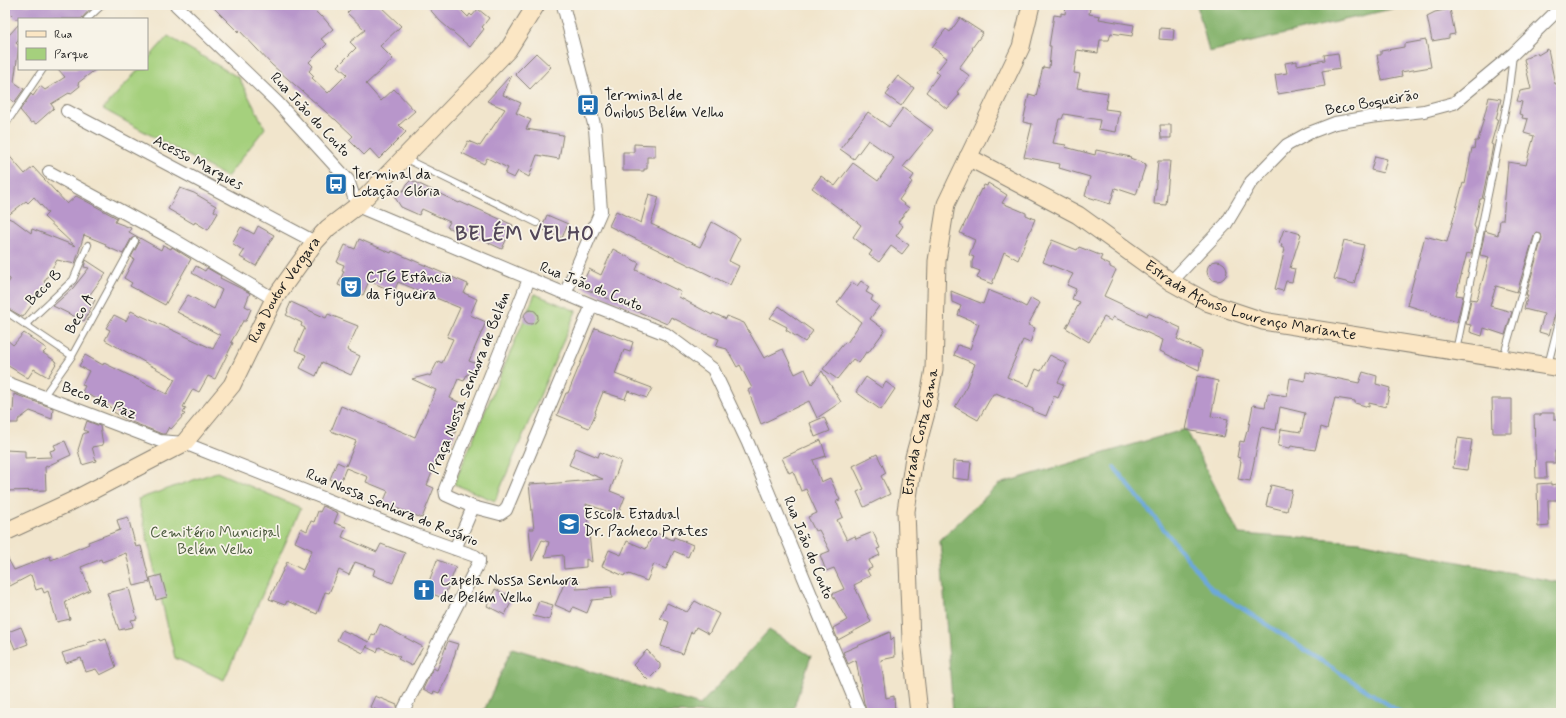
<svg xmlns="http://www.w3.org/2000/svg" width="1566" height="718" font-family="Mynerve,sans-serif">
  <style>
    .green { fill: #a5d07d; stroke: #60764c }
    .forest { fill: #84b26c; stroke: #506744 }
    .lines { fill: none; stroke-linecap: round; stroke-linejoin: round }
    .stream { stroke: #6ca8dd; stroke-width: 4 }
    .building { fill: #b896cb; fill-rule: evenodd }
    .service-casing { stroke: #868074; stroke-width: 8 }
    .minor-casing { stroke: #868074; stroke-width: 14 }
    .secondary-casing { stroke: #868074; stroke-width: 19 }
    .service { stroke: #fff; stroke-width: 6 }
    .minor { stroke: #fff; stroke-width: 12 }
    .secondary { stroke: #fbe6c4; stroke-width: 17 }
    .labels { text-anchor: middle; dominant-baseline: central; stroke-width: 3.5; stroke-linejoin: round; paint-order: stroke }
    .poi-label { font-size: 15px; fill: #1c1c1c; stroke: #f7f3e8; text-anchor: start }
    .street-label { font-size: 15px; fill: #1c1c1c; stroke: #f7f3e8 }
    .park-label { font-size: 15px; fill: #4c5b3e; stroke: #f7f3e8 }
    .district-label { font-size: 19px; font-weight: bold; letter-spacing: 1px; fill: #534759; stroke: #f7f3e8 }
  </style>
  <rect width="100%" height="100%" fill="#f7f3e8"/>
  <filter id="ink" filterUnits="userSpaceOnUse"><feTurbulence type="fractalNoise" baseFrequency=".025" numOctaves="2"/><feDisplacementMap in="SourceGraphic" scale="8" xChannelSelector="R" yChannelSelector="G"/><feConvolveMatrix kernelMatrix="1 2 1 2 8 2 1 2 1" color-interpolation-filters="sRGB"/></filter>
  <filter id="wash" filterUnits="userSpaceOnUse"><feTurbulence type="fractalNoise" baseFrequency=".012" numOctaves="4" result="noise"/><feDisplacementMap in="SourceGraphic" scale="16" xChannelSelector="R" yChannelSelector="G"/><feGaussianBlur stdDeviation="0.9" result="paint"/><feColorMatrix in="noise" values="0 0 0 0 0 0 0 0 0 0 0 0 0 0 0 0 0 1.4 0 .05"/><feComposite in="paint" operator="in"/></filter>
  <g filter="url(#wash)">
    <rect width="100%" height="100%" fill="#f1e5cc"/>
    <!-- green -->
    <path class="green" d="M168,36L239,78L265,128L227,177L103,109L139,69H147V60Z
      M535,294L576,311L495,501L454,484Z
      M217,472L301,508L224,680L175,658L138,499Z"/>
    <!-- forest -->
    <path class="forest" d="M1197,5H1408L1209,52Z
      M1186,429L1239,534L1360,542L1561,583V713H953L940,540L999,484Z
      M769,630L811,656L792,713H483L512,648L700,705Z"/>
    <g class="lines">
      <!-- stream -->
      <path class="stream" d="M1114,467L1211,588L1401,713"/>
    </g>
    <g id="blocks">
      <!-- building -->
      <path class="building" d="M5,5H94L81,19H15L5,9Z
        M211,5H309L321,17L322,16L333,29L321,39L327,44L309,62L313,66L309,71L314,76L312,78L328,93L347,74L338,66L356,48L350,42L365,30L347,13L355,5H379L401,26L380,46L393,59L366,84L381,101L394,89L415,111L399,125L406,132L379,159L370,149L364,155L349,140L353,136L335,119H334L272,65L239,30L238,32Z
        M426,5H456L468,17L470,14L472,16L478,9L489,18L482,27L484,29L470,47L440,21Z
        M1066,5L1090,8L1089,14L1100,16L1099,19L1134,25L1132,36L1111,33L1109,40H1100L1098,53L1077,50L1074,73L1080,74L1077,88L1108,93L1105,109L1120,111L1116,132L1098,129L1100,120L1064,114L1062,119H1059L1053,143L1066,145L1065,147L1095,155L1096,150L1131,157L1130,158L1146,164L1136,195L1115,188L1110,204L1085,196L1090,177L1059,168L1060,164L1024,157L1032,124L1023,122L1029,94L1036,96L1043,67L1049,68L1051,46H1049L1054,15L1061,16V13L1065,14Z
        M1450,9L1455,34L1449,35V38L1432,41L1427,16L1435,12Z
        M960,18L983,33L972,48L973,49L959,68L970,76L957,92L960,94L947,109L926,92L939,74L936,72L947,58L932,47L946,29L950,32Z
        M19,24V40L16,43L19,46L14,82L24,89L14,103L5,93V30L9,35Z
        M1160,28L1174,29L1173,40L1159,39Z
        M1426,40L1431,67L1401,72L1402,76L1382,80L1377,55H1381V51L1404,47V44Z
        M1548,49L1555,84L1561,83V214L1558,231L1561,232V282L1557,297H1560L1549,335L1539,332L1544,314L1524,309L1528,295H1526L1542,238L1541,234L1537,233L1534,236L1517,292L1496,286L1490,306L1512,312L1505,335L1484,328L1482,336L1470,332L1471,325L1466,324L1471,299L1476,300L1478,296L1489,257L1480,255L1485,231L1498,235L1500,220H1503L1508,162L1526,165L1534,136L1524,133L1528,119L1522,118L1523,115L1519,114L1522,102L1517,101L1520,91L1531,89L1524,59L1537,53L1538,55Z
        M536,53L551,67L530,89L515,74Z
        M1338,53L1340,68L1322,71L1325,86L1278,94L1275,75L1287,73L1285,63L1297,61V65L1325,60L1324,55Z
        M58,69H96L78,83L80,86L70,94L69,93L51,104L54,108L36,124L33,122L31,123L20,110L31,94L33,96L40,86L45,90L65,77Z
        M510,76L511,77L503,95L521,103L516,113L531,120L526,129L563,135L559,159L537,155L529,177L518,171L514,178L505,174L508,168L487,158L484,164L462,153L468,141L480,146L505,109L487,101Z
        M898,76L914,88L901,106L886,95L890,90L888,89Z
        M1489,97L1501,99L1496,119H1498L1491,144L1493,145L1491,156L1482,199H1480L1474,226L1476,229L1471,254L1467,253L1456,295L1463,296L1457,322L1431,315L1432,313L1407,305L1425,236L1447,242L1463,183L1465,184L1472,148L1474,149L1475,141H1478Z
        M903,108L933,130L903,167L914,175L910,181L912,182L899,200L909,208L898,222L903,226L896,236L909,245L902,254L891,246L879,262L869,255L872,251L853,237L861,225L812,188L821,176L835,186L853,163L878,181L894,158L868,140L854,159L840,149L868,112L889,127Z
        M1160,125H1171V138H1161Z
        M634,144L655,145V157H647V169H644V171H623V152H634Z
        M5,151L25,174L33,167L67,204L76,196L84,200L117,218L115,222L131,228L129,232L161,250L163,245L171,249L172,247L191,259L165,305L130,286L132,283L124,278L134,259L131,257L139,243L137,237H135L131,239L123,254L105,246L106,244L84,235L75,264L57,260L44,282L47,284L23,317L5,307V287L10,280V279L5,276ZM34,197L48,213L44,217L75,246L32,229L31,233L15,221L6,217L26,201L28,203Z
        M1375,156L1387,159L1383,173L1371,170Z
        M1158,161H1170L1166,205L1154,204Z
        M411,180L459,203L460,202L469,206V205L513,225L502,249L469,234L468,237L447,227L450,222L422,209L419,215L401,207L394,196L404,190L407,184Z
        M988,183L1007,195L1002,203L1026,213V215L1035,219L1018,260L1004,252L992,284L977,278L980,271L972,268V262L974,257L969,255L975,240L960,233L981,189L982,190L984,185L987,186Z
        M180,188L194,193L216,206L214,211L218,213L208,230L195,222L194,224L168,209Z
        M649,194L659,197L651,224L700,247L712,222L740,238L729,261L739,266L730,285L609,226L616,211L641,223Z
        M547,215L568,224L562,238L541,229Z
        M258,226L274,235L256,266L240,257L244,251L232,243L241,227L254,234Z
        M1284,229L1301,234L1290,268L1295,269L1292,282L1286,281L1283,291L1275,289L1285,249L1281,247L1282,244L1279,243Z
        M359,239L391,253L392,251L468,284L464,293L477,299L470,315L486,322L469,361L477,364L472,376L467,374L464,381L458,379L450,398L463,404L453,428L456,430L451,443L445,440L427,485L434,488L422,518L383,503L388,491L366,482L368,477L346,468L340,483L330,479L337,462L346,466L356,441L331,431L341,406L415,437L436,390L412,379L428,375L430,376L438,361L442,363L453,339L447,337L460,308L398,282L394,292L369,281L363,295L338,285L344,271L342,270L344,265L337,262L345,245L355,249Z
        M1052,240L1077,250L1079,247L1102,256L1100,260L1110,265V267L1116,270L1104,296L1147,316L1148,313L1181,328L1177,339L1202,351L1199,370L1160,351L1163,340L1113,317L1111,321L1104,317L1089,342L1066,328L1080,302L1072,299L1076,289L1067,285L1073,274L1043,262Z
        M1344,240L1364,245L1354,284L1334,279Z
        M613,249L639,263L636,270L681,292L679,297L712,315L713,313L726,319L727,316L744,323L764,358L783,349L795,374L805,369L812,384L822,371L841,402L817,418L809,401L761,424L748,390L752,388L740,365L737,367L727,349L716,346L719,339L705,334L671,317L667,324L581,287L589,269L601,275Z
        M86,260L106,273L88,297L95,300L84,321L53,306L73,288L89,268L84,267Z
        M1207 271a10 10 0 1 1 20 0a10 10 0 1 1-20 0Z
        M196,266L205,271L207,268L221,276L220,278L250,293L245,306L251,309L246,321H243L231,342L233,343L215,379L208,376L199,392L193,389L183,407L186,408L183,413L185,414L171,429L169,427L165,434H162L129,421L112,411L113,409L95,398L82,392L85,386L82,385L89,371L79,366L85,355L103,365L104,363L167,394L175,379L105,340L110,330L106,328L114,315L126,321L131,311L213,349L220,335L177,312L188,295L214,309L222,290L192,273Z
        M861,281L869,287L866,292L873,296L871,300L879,306L870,319L885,330L868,353L866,352L859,363L853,359L837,379L823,369L845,342L847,343L861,322L837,303L852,282L857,286Z
        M988,290L1013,300L1026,307L1031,298L1040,303L1028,325L1035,328L1030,343L1023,340L1007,377L1029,386L1036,369L1041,371L1050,355L1067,364L1058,382L1064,385L1058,398L1054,396L1046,416L1033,411V409L996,393L995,394H993L978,420L955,407L964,392L975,364L954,355L958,345L970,349L979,324L958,315L961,306L952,302L951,291L983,304Z
        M291,302L326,318L328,314L358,326L347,350L360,356L351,375L322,362L316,376L300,368L306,355L295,350L305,328L301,326L302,323L286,315L288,312L287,311Z
        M779,306L813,331L805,342L786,330L787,327L770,318Z
        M524 317a7 7 0 1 1 14 0a7 7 0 1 1-14 0Z
        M595,328L633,342L630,352L624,350L615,374L652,388L647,398L628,391L625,399L603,392L595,412L596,413L589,428L557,415L566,393H568Z
        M24,333L47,349L43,353L57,362L48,377L34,369L28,378L5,364V338L13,345Z
        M1306,372L1359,383L1363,372L1377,376L1376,384L1390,388L1386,407L1369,403V407L1355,403V401L1335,398L1327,429L1321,427L1315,450L1291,446L1290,448L1278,446L1281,429L1301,432L1305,413L1280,407L1276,430L1261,427L1250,481L1238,479L1241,461H1240V458L1237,457L1240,441L1244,442L1247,431H1248L1253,405L1265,407L1268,393L1287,396L1290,378L1305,381Z
        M1197,376L1218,381L1211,416L1228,419L1224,437L1186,430Z
        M866,377L882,388L886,382L895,389L881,410L856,392Z
        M14,394L53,408L52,419L30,411L18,420V423H5V408L13,412Z
        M1492,399H1512V433H1493Z
        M1541,413H1554V420H1561V451H1555V463H1546L1547,478H1536L1534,415H1541Z
        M824,417L830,431L815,437L810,423Z
        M87,421L100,426L103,445L92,447L96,461L82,465L78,450L83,434L88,432L84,430Z
        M1458,438L1472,440L1467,470L1453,468Z
        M821,440L826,456L813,460L821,482L830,478L840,500L836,501L843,517L837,520L847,540L855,536L856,539L873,532L880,548L877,549L880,555L869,560L872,568L867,570L870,576L861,580L862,581L854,585L871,622L838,640L833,628L847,620L832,594L844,589L834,568L826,571L820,555L830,551L819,530L815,531L808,517L817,513L806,489L801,491L793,471L789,473L782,458Z
        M65,441L71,455L45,467L46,490L5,491V450L25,451V458L52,457L50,451L56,449L54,445Z
        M576,448L598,457L600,452L621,461L610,491L625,497L618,515L586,504L592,562L586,559V567L564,569L563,555L545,557L549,542L542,540L532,561L529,529H534L529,484L547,483V484L603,479L569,465Z
        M877,454L886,473L881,476L890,494L864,507L857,492L864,489L853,466Z
        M953,461L971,462L969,480L952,478Z
        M1551,483V485L1556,484V488H1561V500H1548L1549,526L1538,527L1537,484Z
        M1271,485L1292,490L1287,511L1266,506Z
        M323,506L338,513L334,523L346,527L342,537L377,552L381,544L405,553L393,583L373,575L375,569L355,562L349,575L339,570L329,593L325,592L317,614L287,601L285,605L269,599L287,562L303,570L312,550L295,542L301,528L307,531L311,521L314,522L318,511L320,512Z
        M128,517L136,547L141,546L150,582L134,586L126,553L102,562L101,559L81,567L90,590L65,602L70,619L57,622L48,591L44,593L42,588L36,590L31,575L10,586L5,576V553L14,570L50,556L51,560L89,544L88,542L120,530L117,520Z
        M654,532L673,540L674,537L693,545L688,557L674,551L666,569L654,564L647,581L629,574V575L625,574L624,576L602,566L609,550L621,555L627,541L646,549Z
        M437,560L456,567L445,595L442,594L440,597L430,593L431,589L427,587Z
        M161,575L167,597L156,600L150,578Z
        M567,577L580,582L576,589L611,587L612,598L592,600L587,613L573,607L571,612L555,605Z
        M129,588L137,619L131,620L133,627L119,630L107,593Z
        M495,589L513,598L505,615L487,606Z
        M539,601L553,605L549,620L533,616Z
        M695,601L719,614L709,634L696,627L693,633L691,632L683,654L661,646L669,622L660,618L667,603L687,612Z
        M380,624L423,647L412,666L398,659L400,657L379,647L377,652L366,647L368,645L363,653L337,640L342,630L369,642L372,634L375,635Z
        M21,627L28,644L15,649L8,632Z
        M890,632L891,640L894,637L895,657L881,660L886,698L894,696L895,713H867L864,703L856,660L848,664L843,652Z
        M100,639L101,641L106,639L116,667L100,675L96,669L86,672L81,658L66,663L62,653L88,645L87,643Z
        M448,641L458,644L448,676L439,693L434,691L433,694L423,689L433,668L437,670Z
        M647,650L660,664V668L648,680L633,665Z
        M375,696L397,705L398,713H383L370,707Z"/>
    </g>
  </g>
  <g filter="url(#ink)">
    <use href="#blocks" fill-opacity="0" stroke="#868074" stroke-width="1"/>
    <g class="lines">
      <!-- service casing -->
      <g class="service-casing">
        <path id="service" d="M87,19L102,5
          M5,125L43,69
          M406,159L537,223
          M5,311L72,356
          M25,325L73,280L88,245
          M1456,351L1508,97L1513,55
          M1503,358L1538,237
          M1548,365L1561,313
          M43,397L72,356L135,241"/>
      </g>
      <!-- minor casing -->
      <g class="minor-casing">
        <path id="minor" d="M176,5L277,102L348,180L357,206L592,305L666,334L713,369L748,443L860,713
          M563,5L595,128L601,211L565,294
          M67,111L315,242
          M49,172L171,238L274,299
          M1171,282L1226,224L1251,182L1287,145L1309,133L1335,123L1370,117L1424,111L1454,103L1513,54L1561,7
          M5,382L160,441L184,443L419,536L475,556L479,559V562L404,709
          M473,507L446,495L445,489L529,279
          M455,549L473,507L500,514L506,510L592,305"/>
      </g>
      <!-- secondary casing -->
      <g class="secondary-casing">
        <g id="secondary">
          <path id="s1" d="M968,157L1078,215L1171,282L1209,303L1263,321L1561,368"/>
          <path id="s2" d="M5,532L70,502L184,443L232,385L274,299L315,242L328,228L357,206L508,50L536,5"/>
          <path id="s3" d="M919,713L911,640L906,511L914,457L926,413L934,369L937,261L946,204L1021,47L1031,5"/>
        </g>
      </g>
      <!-- service -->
      <use href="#service" class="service"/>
      <!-- minor -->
      <use href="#minor" class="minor"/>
      <!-- secondary -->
      <use href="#secondary" class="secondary"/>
    </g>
  </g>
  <!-- icons -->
  <defs>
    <g id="bus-square" transform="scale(1.15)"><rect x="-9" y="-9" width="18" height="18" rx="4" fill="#1f6fb2" stroke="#f7f3e8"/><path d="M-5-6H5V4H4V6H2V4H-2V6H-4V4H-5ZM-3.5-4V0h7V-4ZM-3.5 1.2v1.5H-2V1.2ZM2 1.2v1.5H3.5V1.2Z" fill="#fff"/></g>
    <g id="theatre-square" transform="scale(1.15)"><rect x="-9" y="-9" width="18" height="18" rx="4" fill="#1f6fb2" stroke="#f7f3e8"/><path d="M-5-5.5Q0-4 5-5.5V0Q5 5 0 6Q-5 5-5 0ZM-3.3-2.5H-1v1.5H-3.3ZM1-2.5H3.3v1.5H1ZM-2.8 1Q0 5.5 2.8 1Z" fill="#fff"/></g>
    <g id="school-square" transform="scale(1.15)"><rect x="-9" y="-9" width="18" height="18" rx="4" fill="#1f6fb2" stroke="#f7f3e8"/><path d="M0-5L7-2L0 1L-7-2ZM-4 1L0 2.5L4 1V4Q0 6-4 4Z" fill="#fff"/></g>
    <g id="church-square" transform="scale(1.15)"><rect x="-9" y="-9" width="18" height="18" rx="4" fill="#1f6fb2" stroke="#f7f3e8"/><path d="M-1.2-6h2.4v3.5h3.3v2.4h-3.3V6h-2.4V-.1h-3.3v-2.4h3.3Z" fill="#fff"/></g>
  </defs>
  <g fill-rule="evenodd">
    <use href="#bus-square" x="588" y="105"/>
    <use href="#bus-square" x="336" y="184"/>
    <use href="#theatre-square" x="351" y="287"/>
    <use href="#school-square" x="569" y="524"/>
    <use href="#church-square" x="424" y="590"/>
  </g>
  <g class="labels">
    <!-- poi labels -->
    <g class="poi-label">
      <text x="604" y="96">Terminal de<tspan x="604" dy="17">Ônibus Belém Velho</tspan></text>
      <text x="352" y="175">Terminal da<tspan x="352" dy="17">Lotação Glória</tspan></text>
      <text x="366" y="278">CTG Estância<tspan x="366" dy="17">da Figueira</tspan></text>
      <text x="584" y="515">Escola Estadual<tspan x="584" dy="17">Dr. Pacheco Prates</tspan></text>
      <text x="440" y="581">Capela Nossa Senhora<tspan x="440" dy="17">de Belém Velho</tspan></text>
    </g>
    <!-- street labels -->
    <g class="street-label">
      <text transform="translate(1372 103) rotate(-10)">Beco Boqueirão</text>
      <text transform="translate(310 115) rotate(47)">Rua João do Couto</text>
      <text transform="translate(198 163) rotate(28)">Acesso Marques</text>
      <text transform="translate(591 287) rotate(22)">Rua João do Couto</text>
      <text transform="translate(44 288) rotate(-45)">Beco B</text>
      <text stroke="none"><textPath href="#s2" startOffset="384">Rua Doutor Vergara</textPath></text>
      <text stroke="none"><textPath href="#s1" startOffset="321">Estrada Afonso Lourenço Mariante</textPath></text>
      <text transform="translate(80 314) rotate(-61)">Beco A</text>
      <text transform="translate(470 383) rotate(-68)">Praça Nossa Senhora de Belém</text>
      <text transform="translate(99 401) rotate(21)">Beco da Paz</text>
      <text stroke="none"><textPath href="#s3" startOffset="283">Estrada Costa Gama</textPath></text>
      <text transform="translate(392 508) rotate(22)">Rua Nossa Senhora do Rosário</text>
      <text transform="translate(808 548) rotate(68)">Rua João do Couto</text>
    </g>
    <!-- park labels -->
    <g class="park-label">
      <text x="215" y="533">Cemitério Municipal<tspan x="215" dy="17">Belém Velho</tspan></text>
    </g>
    <!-- district labels -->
    <g class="district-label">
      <text x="525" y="234">BELÉM VELHO</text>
    </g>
  </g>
  <!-- margin -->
  <rect width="1566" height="718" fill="none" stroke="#f7f3e8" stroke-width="20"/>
  <!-- legend -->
  <rect x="18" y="18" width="130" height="52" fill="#f7f3e8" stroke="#9f9d96"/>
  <rect x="26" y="31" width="20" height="6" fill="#fbe6c4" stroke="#9f9d96"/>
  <text x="54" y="38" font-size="12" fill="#1c1c1c">Rua</text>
  <rect x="26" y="48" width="20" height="12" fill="#a5d07d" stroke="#9f9d96"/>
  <text x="54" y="58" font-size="12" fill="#1c1c1c">Parque</text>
</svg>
